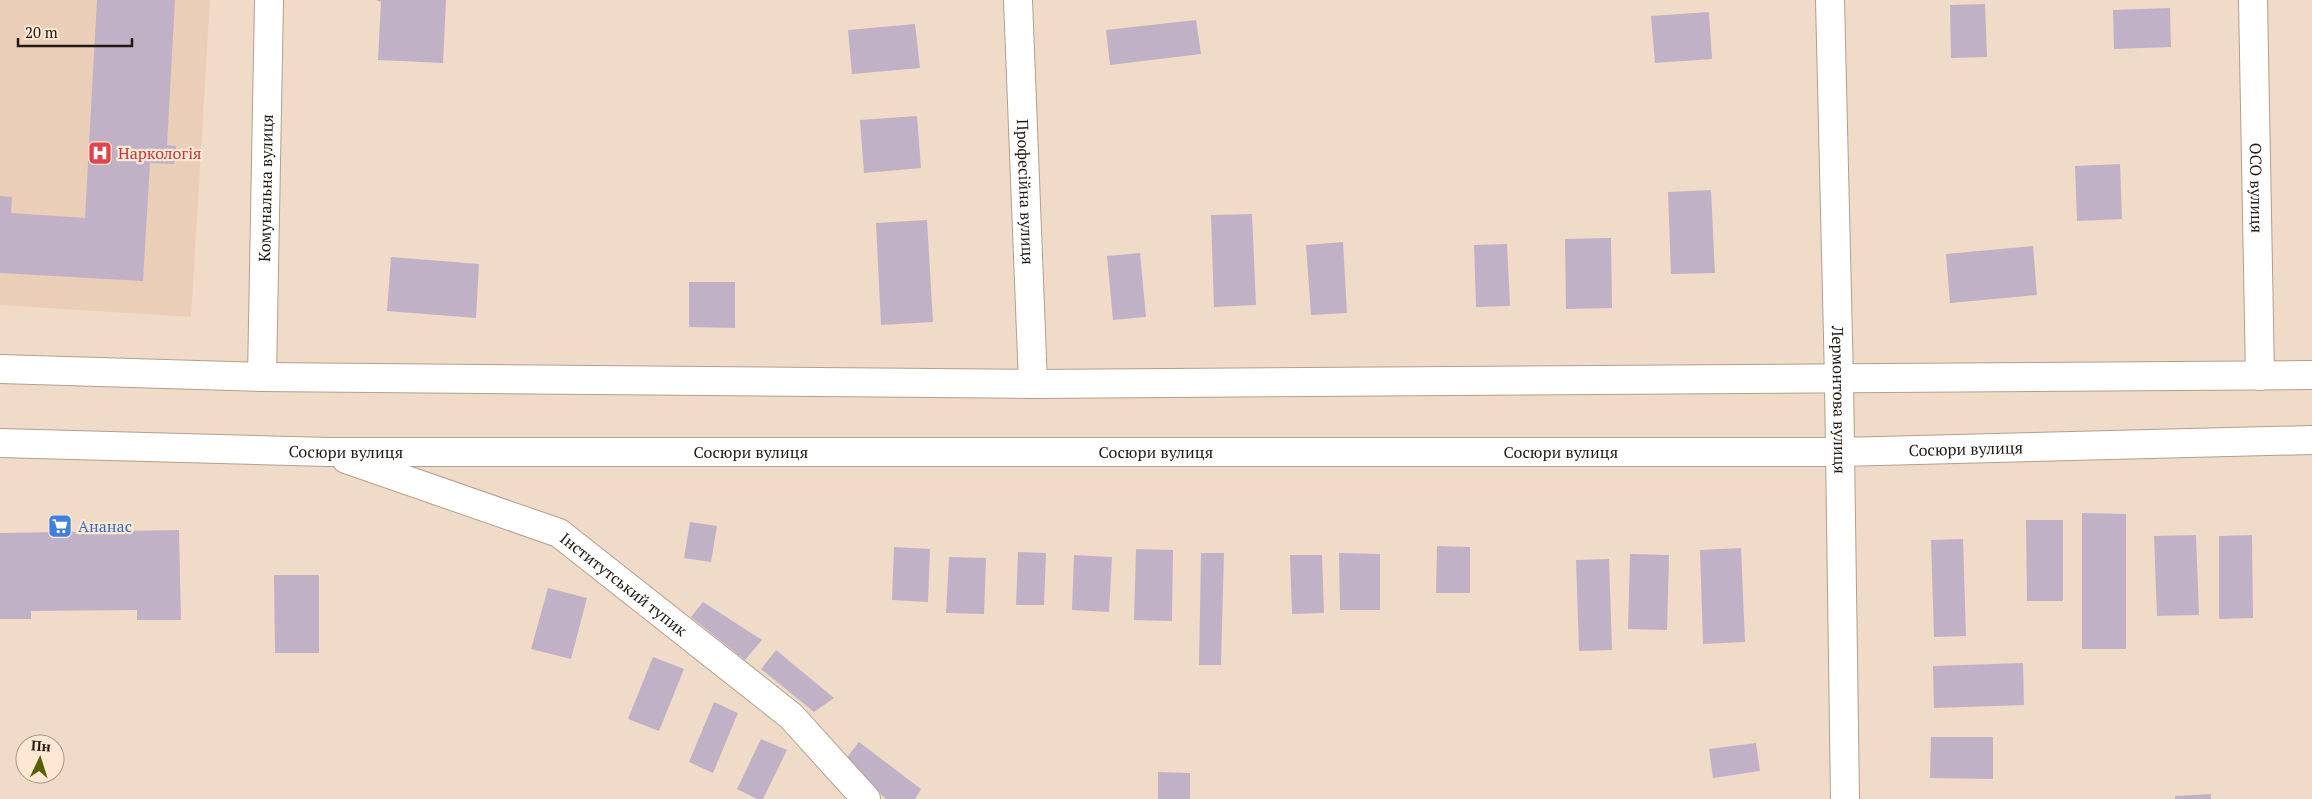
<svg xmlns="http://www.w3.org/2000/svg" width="2312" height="799" font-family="'PT Serif',serif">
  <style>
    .built { fill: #eaceb7 }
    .building { fill: #c1b1c6 }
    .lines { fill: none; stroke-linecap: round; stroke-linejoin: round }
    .minor-casing { stroke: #b39f8d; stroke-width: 30 }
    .minor { stroke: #fff; stroke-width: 28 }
    .labels { text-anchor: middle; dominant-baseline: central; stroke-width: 4.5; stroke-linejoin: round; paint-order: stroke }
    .health-label { font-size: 16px; fill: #be3a42; stroke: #fee8d4; text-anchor: start }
    .street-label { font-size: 16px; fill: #211912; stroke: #fee8d4 }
    .shop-label { font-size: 16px; fill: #366cbe; stroke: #fee8d4; text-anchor: start }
  </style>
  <rect width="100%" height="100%" fill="#f0dbc8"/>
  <!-- built -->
  <path class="built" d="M0,0H210L191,317L0,305Z"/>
  <!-- building -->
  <path class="building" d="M97,0H175L167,145L176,146L174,164L150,163L143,281L0,273V196L12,197L11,213L85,218Z
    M376,0H446L443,63L378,60L381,2Z
    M1985,4L1987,57L1951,58L1950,5Z
    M2170,8L2171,47L2114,49L2113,10Z
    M1709,12L1712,59L1655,63L1651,16Z
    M1196,20L1201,54L1110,65L1106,30Z
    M915,24L920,68L852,74L848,30Z
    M917,116L921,168L864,173L860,120Z
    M2120,164L2122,219L2077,221L2075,166Z
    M1711,190L1715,273L1671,274L1668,192Z
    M1252,214L1256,305L1214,307L1211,215Z
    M927,220L933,322L881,325L876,223Z
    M1611,238L1612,308L1566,309L1565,239Z
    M1343,242L1347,313L1311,315L1306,245Z
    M1507,244L1510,306L1476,307L1474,245Z
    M2033,246L2037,295L1950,303L1946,254Z
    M1140,253L1146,317L1113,320L1107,256Z
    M391,257L479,264L476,318L387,311Z
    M689,282H735V328L689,327Z
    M2082,513L2126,514V649H2082Z
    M2026,520H2063V601H2027Z
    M690,522L717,526L711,562L684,558Z
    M179,530L181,620H137V610L31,611V619H0V533Z
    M2196,535L2199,615L2157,616L2154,536Z
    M2252,535L2253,618L2219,619V536Z
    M1963,539L1966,636L1934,637L1931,540Z
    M1437,546L1470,547V593H1436Z
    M894,547L930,549L928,602L892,600Z
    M1741,548L1745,642L1703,644L1700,550Z
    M1136,549L1173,550L1172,621L1134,620Z
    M1018,552L1046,553L1044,605H1016Z
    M1201,553H1224L1221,665H1199Z
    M1339,553L1380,554V610H1340Z
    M1630,554L1669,555L1667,630L1628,629Z
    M1074,555L1112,557L1109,612L1072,610Z
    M1290,555H1322L1324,613L1292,614Z
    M949,557L986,558L984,614L946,613Z
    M1609,559L1612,650L1579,651L1576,560Z
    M274,575H319V653H275Z
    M548,588L587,598L571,659L531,649Z
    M703,602L762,640L745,660L691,617Z
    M776,650L834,698L814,712L761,669Z
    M653,657L684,669L659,731L628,719Z
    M2023,663L2024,705L1934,708L1933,666Z
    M714,702L738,713L713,773L689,762Z
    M1931,737H1993V779L1930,778Z
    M761,739L787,750L763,799H757L737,789Z
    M859,742L921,789L915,799H886L845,760Z
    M1756,743L1760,771L1713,778L1709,749Z
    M1158,772L1190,773V799H1158Z
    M2211,794V799H2175V796Z"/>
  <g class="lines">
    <!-- minor casing -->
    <g class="minor-casing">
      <g id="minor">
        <path id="s1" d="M1018,0L1033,384"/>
        <path id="s2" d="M1830,0L1839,380L1845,799"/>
        <path id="s3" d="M2253,0L2260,376"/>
        <path d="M0,369L262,377L1033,384L2312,375"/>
        <path id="s4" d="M262,377L269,0"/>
        <path id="s5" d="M0,443L328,452H1840L2312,440"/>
        <path id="s6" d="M346,459L559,533L791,716L866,799"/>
      </g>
    </g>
    <!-- minor -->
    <use href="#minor" class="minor"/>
  </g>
  <!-- icons -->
  <defs>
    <g id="hospital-square" transform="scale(1.25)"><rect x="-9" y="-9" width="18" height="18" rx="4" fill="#e0444e" stroke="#fee8d4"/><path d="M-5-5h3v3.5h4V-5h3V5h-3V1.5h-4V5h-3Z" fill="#fff"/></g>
    <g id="supermarket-square" transform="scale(1.25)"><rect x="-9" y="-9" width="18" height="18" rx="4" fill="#3f7fe0" stroke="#fee8d4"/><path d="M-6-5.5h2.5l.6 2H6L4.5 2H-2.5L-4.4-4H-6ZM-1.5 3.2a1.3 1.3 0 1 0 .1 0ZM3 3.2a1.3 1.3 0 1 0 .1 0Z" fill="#fff"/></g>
  </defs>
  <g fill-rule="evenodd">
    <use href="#hospital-square" x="100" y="153"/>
    <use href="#supermarket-square" x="60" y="526"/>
  </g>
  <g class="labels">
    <!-- health labels -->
    <g class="health-label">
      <text x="118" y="153">Наркологія</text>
    </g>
    <!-- street labels -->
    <g class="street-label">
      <text stroke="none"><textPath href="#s3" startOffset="188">ОСО вулиця</textPath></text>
      <text stroke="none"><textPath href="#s4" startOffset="189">Комунальна вулиця</textPath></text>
      <text stroke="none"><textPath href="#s1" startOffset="192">Професійна вулиця</textPath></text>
      <text stroke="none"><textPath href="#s2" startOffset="400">Лермонтова вулиця</textPath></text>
      <text stroke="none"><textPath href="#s5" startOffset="1966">Сосюри вулиця</textPath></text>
      <text stroke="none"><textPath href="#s5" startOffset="346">Сосюри вулиця</textPath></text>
      <text stroke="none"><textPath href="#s5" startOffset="751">Сосюри вулиця</textPath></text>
      <text stroke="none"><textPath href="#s5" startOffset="1156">Сосюри вулиця</textPath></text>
      <text stroke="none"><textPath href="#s5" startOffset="1561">Сосюри вулиця</textPath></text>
      <text stroke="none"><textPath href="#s6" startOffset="308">Інститутський тупик</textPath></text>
    </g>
    <!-- shop labels -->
    <g class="shop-label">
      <text x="78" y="526">Ананас</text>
    </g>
  </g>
  <!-- north arrow -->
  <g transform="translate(40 759) rotate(4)"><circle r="24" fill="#fee8d4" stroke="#a69586"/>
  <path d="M0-4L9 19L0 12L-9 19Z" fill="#545f00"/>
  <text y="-8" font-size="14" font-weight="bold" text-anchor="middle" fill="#211912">Пн</text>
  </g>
  <!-- scale -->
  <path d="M18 38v8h114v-8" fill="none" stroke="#211912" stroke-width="2.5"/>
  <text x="25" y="38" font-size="15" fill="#211912" stroke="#fee8d4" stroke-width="4" paint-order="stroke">20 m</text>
</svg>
